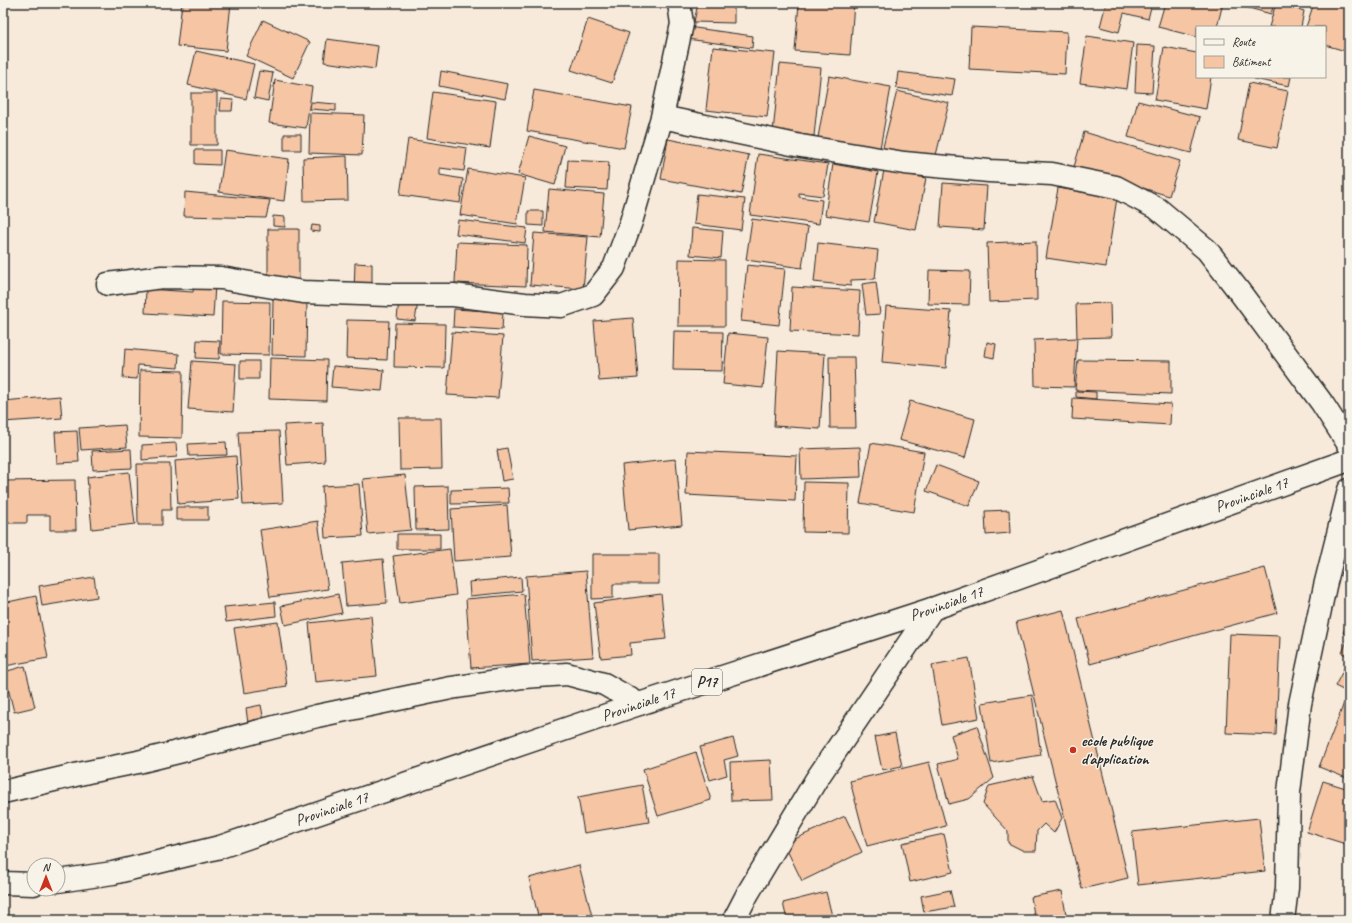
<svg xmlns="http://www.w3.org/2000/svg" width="1352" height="923" font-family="Caveat,sans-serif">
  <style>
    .building { fill: #f5c5a4; stroke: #2b2b2b }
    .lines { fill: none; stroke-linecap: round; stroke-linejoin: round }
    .minor-casing { stroke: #2b2b2b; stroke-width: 25 }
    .major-casing { stroke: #2b2b2b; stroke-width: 25 }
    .minor { stroke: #f7f3e8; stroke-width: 22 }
    .major { stroke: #f7f3e8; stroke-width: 22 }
    .poi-dot { fill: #c8321e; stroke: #f7f3e8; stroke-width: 1.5 }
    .labels { text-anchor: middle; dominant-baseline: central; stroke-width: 3; stroke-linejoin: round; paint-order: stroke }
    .shield { fill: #f7f3e8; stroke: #686764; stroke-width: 1 }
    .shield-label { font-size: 15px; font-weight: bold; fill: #2b2b2b }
    .street-label { font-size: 16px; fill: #2b2b2b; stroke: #f7f3e8 }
    .poi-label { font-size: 16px; font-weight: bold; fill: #2b2b2b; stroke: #f7f3e8; text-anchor: start }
  </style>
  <rect width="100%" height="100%" fill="#f7eada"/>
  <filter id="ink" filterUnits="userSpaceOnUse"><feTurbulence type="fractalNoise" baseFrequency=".025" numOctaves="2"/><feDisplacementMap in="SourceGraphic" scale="8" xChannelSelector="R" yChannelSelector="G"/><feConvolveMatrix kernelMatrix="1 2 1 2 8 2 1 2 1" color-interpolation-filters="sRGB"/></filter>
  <g filter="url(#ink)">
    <!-- building -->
    <path class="building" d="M182,3H231L226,51L177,46Z
      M698,3H734V23L694,22Z
      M799,3H854L850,55L795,51Z
      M1106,3H1152L1148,19L1124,13L1119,32L1100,27Z
      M1165,3H1223L1217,27H1197V37L1158,27Z
      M1230,3H1274L1271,14Z
      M1276,3H1281L1304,11L1301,27H1269Z
      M1314,3H1344L1349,5V52L1325,45V27H1306Z
      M588,19L629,33L612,83L571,70Z
      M263,20L310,42L293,78L246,56Z
      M688,27L753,36L752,48L687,39Z
      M971,27L1067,32L1065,74L969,69Z
      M1087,36L1133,43L1127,89L1080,83Z
      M327,39L378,46L375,69L324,62Z
      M1137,45L1155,46L1152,93L1135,92Z
      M713,47L775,53L767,117L706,110Z
      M1164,47L1197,53V77H1211L1206,109L1155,100Z
      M196,51L254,64L246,99L188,85Z
      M780,64L821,68L814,136L773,132Z
      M259,71L273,73L268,101L254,98Z
      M441,71L508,84L505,99L439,86Z
      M898,72L955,79L952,96L896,88Z
      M829,76L891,87L879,154L817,143Z
      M1255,77H1291L1289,86L1254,79Z
      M275,80L312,87L306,128L269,123Z
      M1249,83L1288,91L1277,148L1238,140Z
      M534,90L632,107L624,148L527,131Z
      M897,91L949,103L934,163L882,151Z
      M433,92L496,101L490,148L427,138Z
      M191,93H217V145H191Z
      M221,99L233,100L232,111H220Z
      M1138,101L1200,117L1191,153L1128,137Z
      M311,102L336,104V111L310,109Z
      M310,113L364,115L362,155L309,153Z
      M1084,132L1180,161L1169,196L1074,167Z
      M284,134H301V150H284Z
      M529,136L565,146L555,185L518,174Z
      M408,139L467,148L464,171L440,168V175L463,179L460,203L400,195Z
      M668,139L749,155L741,194L661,179Z
      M195,150H220V165L195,164Z
      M225,150L289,159L284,201L219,192Z
      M758,154L828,164L823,196L799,193V197L822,200L819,224L750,215Z
      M347,156L348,200L304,201L303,158Z
      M568,160L609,162L607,190L566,188Z
      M833,164L878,172L869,222L825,215Z
      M468,169L525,178L517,224L460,215Z
      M884,170L926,178L916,230L874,222Z
      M943,183L987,186L984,230L940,227Z
      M1058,188L1117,198L1106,267L1046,258Z
      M549,189L604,194L600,237L545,232Z
      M185,192L270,200L266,218L184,216Z
      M697,194L745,199L741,230L694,224Z
      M528,211H543V226L528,225Z
      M273,216L285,217V227L273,226Z
      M752,219L808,227L802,268L746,260Z
      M458,220L527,228L525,243L456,234Z
      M312,225L320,226V232L311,231Z
      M692,228L723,231L721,258L690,255Z
      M268,229H299V289L268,284Z
      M534,233L588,237L583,289L530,285Z
      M1036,241L1037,300L989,302L987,243Z
      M457,242L527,245L526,286L455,283Z
      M818,243L878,250L875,279L851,280V286L814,282Z
      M679,259L725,260V326H678Z
      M355,263L372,264V292H354Z
      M747,265L785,269L779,325L741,321Z
      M929,270L970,271L969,305L928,304Z
      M876,282L880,314L866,315L862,284Z
      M194,284L215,285L213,317L145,313L146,289L193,292Z
      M792,287L860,291L858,334L790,331Z
      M273,299L307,300L306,356L272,355Z
      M399,300L418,302L415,321L397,319Z
      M222,301L270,302L269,355L221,354Z
      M1110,303L1111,337L1077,338L1076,304Z
      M886,306L951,311L946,368L882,362Z
      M454,309L503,312L502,330L453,327Z
      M633,318L638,378L599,381L594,321Z
      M347,320L389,321L387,360L346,358Z
      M395,323L445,324L444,368L394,367Z
      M674,331L723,332L722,371L673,370Z
      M452,332L503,336L498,398L447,395Z
      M728,333L768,337L763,388L723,384Z
      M1077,338L1074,387L1035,386L1034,340Z
      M197,340L220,341L219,359L196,358Z
      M987,342L996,344L994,358L985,356Z
      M125,349L179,354L178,368L138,365L137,379L123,378Z
      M778,351L825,354L820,429L774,426Z
      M829,357H854L856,428H830Z
      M270,358L327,360L326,401L269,399Z
      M1078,360L1171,361V394L1075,390Z
      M192,361L236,364L233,412L188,409Z
      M240,361H259V379H240Z
      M333,366L384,370L382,391L331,387Z
      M140,370L183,371L182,438L139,437Z
      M1076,391L1096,392V399L1076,397Z
      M60,396L62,418L3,422V401Z
      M1073,398L1171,404L1170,425L1072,419Z
      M910,401L975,419L965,458L899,440Z
      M399,418H441L442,469L400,470Z
      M323,423L325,462L287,465L284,425Z
      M125,425L127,447L81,450L79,428Z
      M77,431L79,462L57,463L55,432Z
      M279,431L283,503L243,505L238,432Z
      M226,442L227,455L189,456L188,444Z
      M176,443L177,457L142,460V445Z
      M871,443L924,452L914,512L860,503Z
      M860,447L861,477L801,479L800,449Z
      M507,448L513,479L502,481L497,450Z
      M131,449L132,468L93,470L92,451Z
      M688,451L797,456L795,501L686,495Z
      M236,456L239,499L178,504L175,461Z
      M676,459L682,525L628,530L622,465Z
      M137,464H170L171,510H162V525H138Z
      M936,465L979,481L969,506L926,491Z
      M129,472L135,524L92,529L87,477Z
      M405,475L411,530L368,534L363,479Z
      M75,480L76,530H50V515H27V523H3V481Z
      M804,482L849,483L848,533L803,532Z
      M359,484L363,536L325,538L322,486Z
      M448,486L449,529L416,530L415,487Z
      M508,488L509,503L451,504V490Z
      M507,505L511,557L454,561L451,509Z
      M176,507H208V520H176Z
      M1009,510L1010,533L986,535L985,511Z
      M318,521L328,589L270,597L260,530Z
      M397,534H440V549H397Z
      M450,549L456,595L400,603L393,556Z
      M592,554H659V584H613V598L592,599Z
      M383,559L387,603L346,606L342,563Z
      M1265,568L1277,613L1090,664L1078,619Z
      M586,571L593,657L532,661L526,576Z
      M94,577L97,597L42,606L39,586Z
      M521,577L522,591L470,596L469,582Z
      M338,594L342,613L285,625L281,606Z
      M524,594L530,664L471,668L466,599Z
      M661,594L666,639L630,643L631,655L601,658L594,603Z
      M36,596L48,658L5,666L3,657V603Z
      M275,602L276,616L226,622L224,607Z
      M1063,610L1128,878L1082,889L1016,622Z
      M371,616L377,676L315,682L309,623Z
      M1349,616V635L1343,633Z
      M278,622L287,686L244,693L234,628Z
      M1230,634L1280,636L1276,735L1226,733Z
      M1347,641L1349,642V656L1342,653Z
      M969,658L979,718L942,725L932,665Z
      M1348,661H1349V693L1335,686Z
      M25,666L35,707L14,712L4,672Z
      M1032,695L1041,755L991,763L982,703Z
      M1344,703L1349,705V779L1319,767Z
      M261,705L264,721L248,724L246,708Z
      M977,726L994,778L969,799L949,804L938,764L958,759L951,735Z
      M895,733L902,766L882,770L875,737Z
      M733,738L738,756L724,760L727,775L710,780L700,747Z
      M696,752L711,800L658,816L643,769Z
      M771,760L773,800L731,801L730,762Z
      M929,762L946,826L867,846L850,781Z
      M1033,776L1042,801L1055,799L1062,818L1054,833L1044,824L1037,831L1036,851H1024L1008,843V831L983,804L989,786Z
      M1323,781L1349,789V845L1307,832Z
      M642,785L649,822L584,833L578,797Z
      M845,816L862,852L802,881L784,844Z
      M1259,818L1265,871L1138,885L1132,832Z
      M944,834L953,872L910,882L902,843Z
      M579,865L593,920H539L529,878Z
      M950,890L954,907L924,912L921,896Z
      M1062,891L1067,920H1035L1031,897Z
      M826,892L833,920H787L783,903Z"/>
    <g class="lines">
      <!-- minor casing -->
      <g class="minor-casing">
        <path id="minor" d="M662,117L801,146L904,163L989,171L1052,174L1116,187L1158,209L1207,250L1242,295L1322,403L1349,445
          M108,284L162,277L221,278L303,292L389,295H453L525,304L561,306L593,295L614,268L631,222L662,117L682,24L679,3
          M3,792L88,772L138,762L182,751L317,716L451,688L523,677L567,674L604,684L639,704
          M734,920L748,893L816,780L932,609
          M1283,920L1287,888L1289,792L1300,704L1325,586L1349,490"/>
      </g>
      <!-- major casing -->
      <g class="major-casing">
        <g id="major">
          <path id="s1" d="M58,881L113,873L220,847L639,704L932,609L1349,460"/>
          <path d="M3,883L34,884"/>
        </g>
      </g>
      <!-- minor -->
      <use href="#minor" class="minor"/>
      <!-- major -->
      <use href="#major" class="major"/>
    </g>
  </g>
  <!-- markers -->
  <circle class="poi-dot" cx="1073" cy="750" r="4"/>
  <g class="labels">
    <!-- shield labels -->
    <rect class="shield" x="692" y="669" width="30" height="26" rx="3"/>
    <g class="shield-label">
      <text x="707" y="682">P17</text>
    </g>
    <!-- street labels -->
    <g class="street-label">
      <text stroke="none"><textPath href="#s1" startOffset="1256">Provinciale 17</textPath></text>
      <text stroke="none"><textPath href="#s1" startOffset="932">Provinciale 17</textPath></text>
      <text stroke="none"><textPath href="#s1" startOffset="608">Provinciale 17</textPath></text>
      <text stroke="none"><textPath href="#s1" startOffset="284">Provinciale 17</textPath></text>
    </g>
    <!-- poi labels -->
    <g class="poi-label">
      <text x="1081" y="741">ecole publique<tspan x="1081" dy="18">d'application</tspan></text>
    </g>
  </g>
  <!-- margin -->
  <rect width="1352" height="923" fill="none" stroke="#f7f3e8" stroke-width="16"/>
  <rect x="8" y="8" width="1336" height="907" fill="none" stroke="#2b2b2b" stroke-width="1.5" filter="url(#ink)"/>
  <!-- legend -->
  <rect x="1196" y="26" width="130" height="52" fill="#f7f3e8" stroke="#a5a39c"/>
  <rect x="1204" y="39" width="20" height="6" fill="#f7f3e8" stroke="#a5a39c"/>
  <text x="1232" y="46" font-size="12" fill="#2b2b2b">Route</text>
  <rect x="1204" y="56" width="20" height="12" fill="#f5c5a4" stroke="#a5a39c"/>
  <text x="1232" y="66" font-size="12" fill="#2b2b2b">Bâtiment</text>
  <!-- north arrow -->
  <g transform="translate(46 877)"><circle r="19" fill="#f7f3e8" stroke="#a5a39c"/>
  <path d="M0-3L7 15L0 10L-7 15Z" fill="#c8321e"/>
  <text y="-6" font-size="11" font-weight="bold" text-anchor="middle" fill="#2b2b2b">N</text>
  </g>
</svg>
